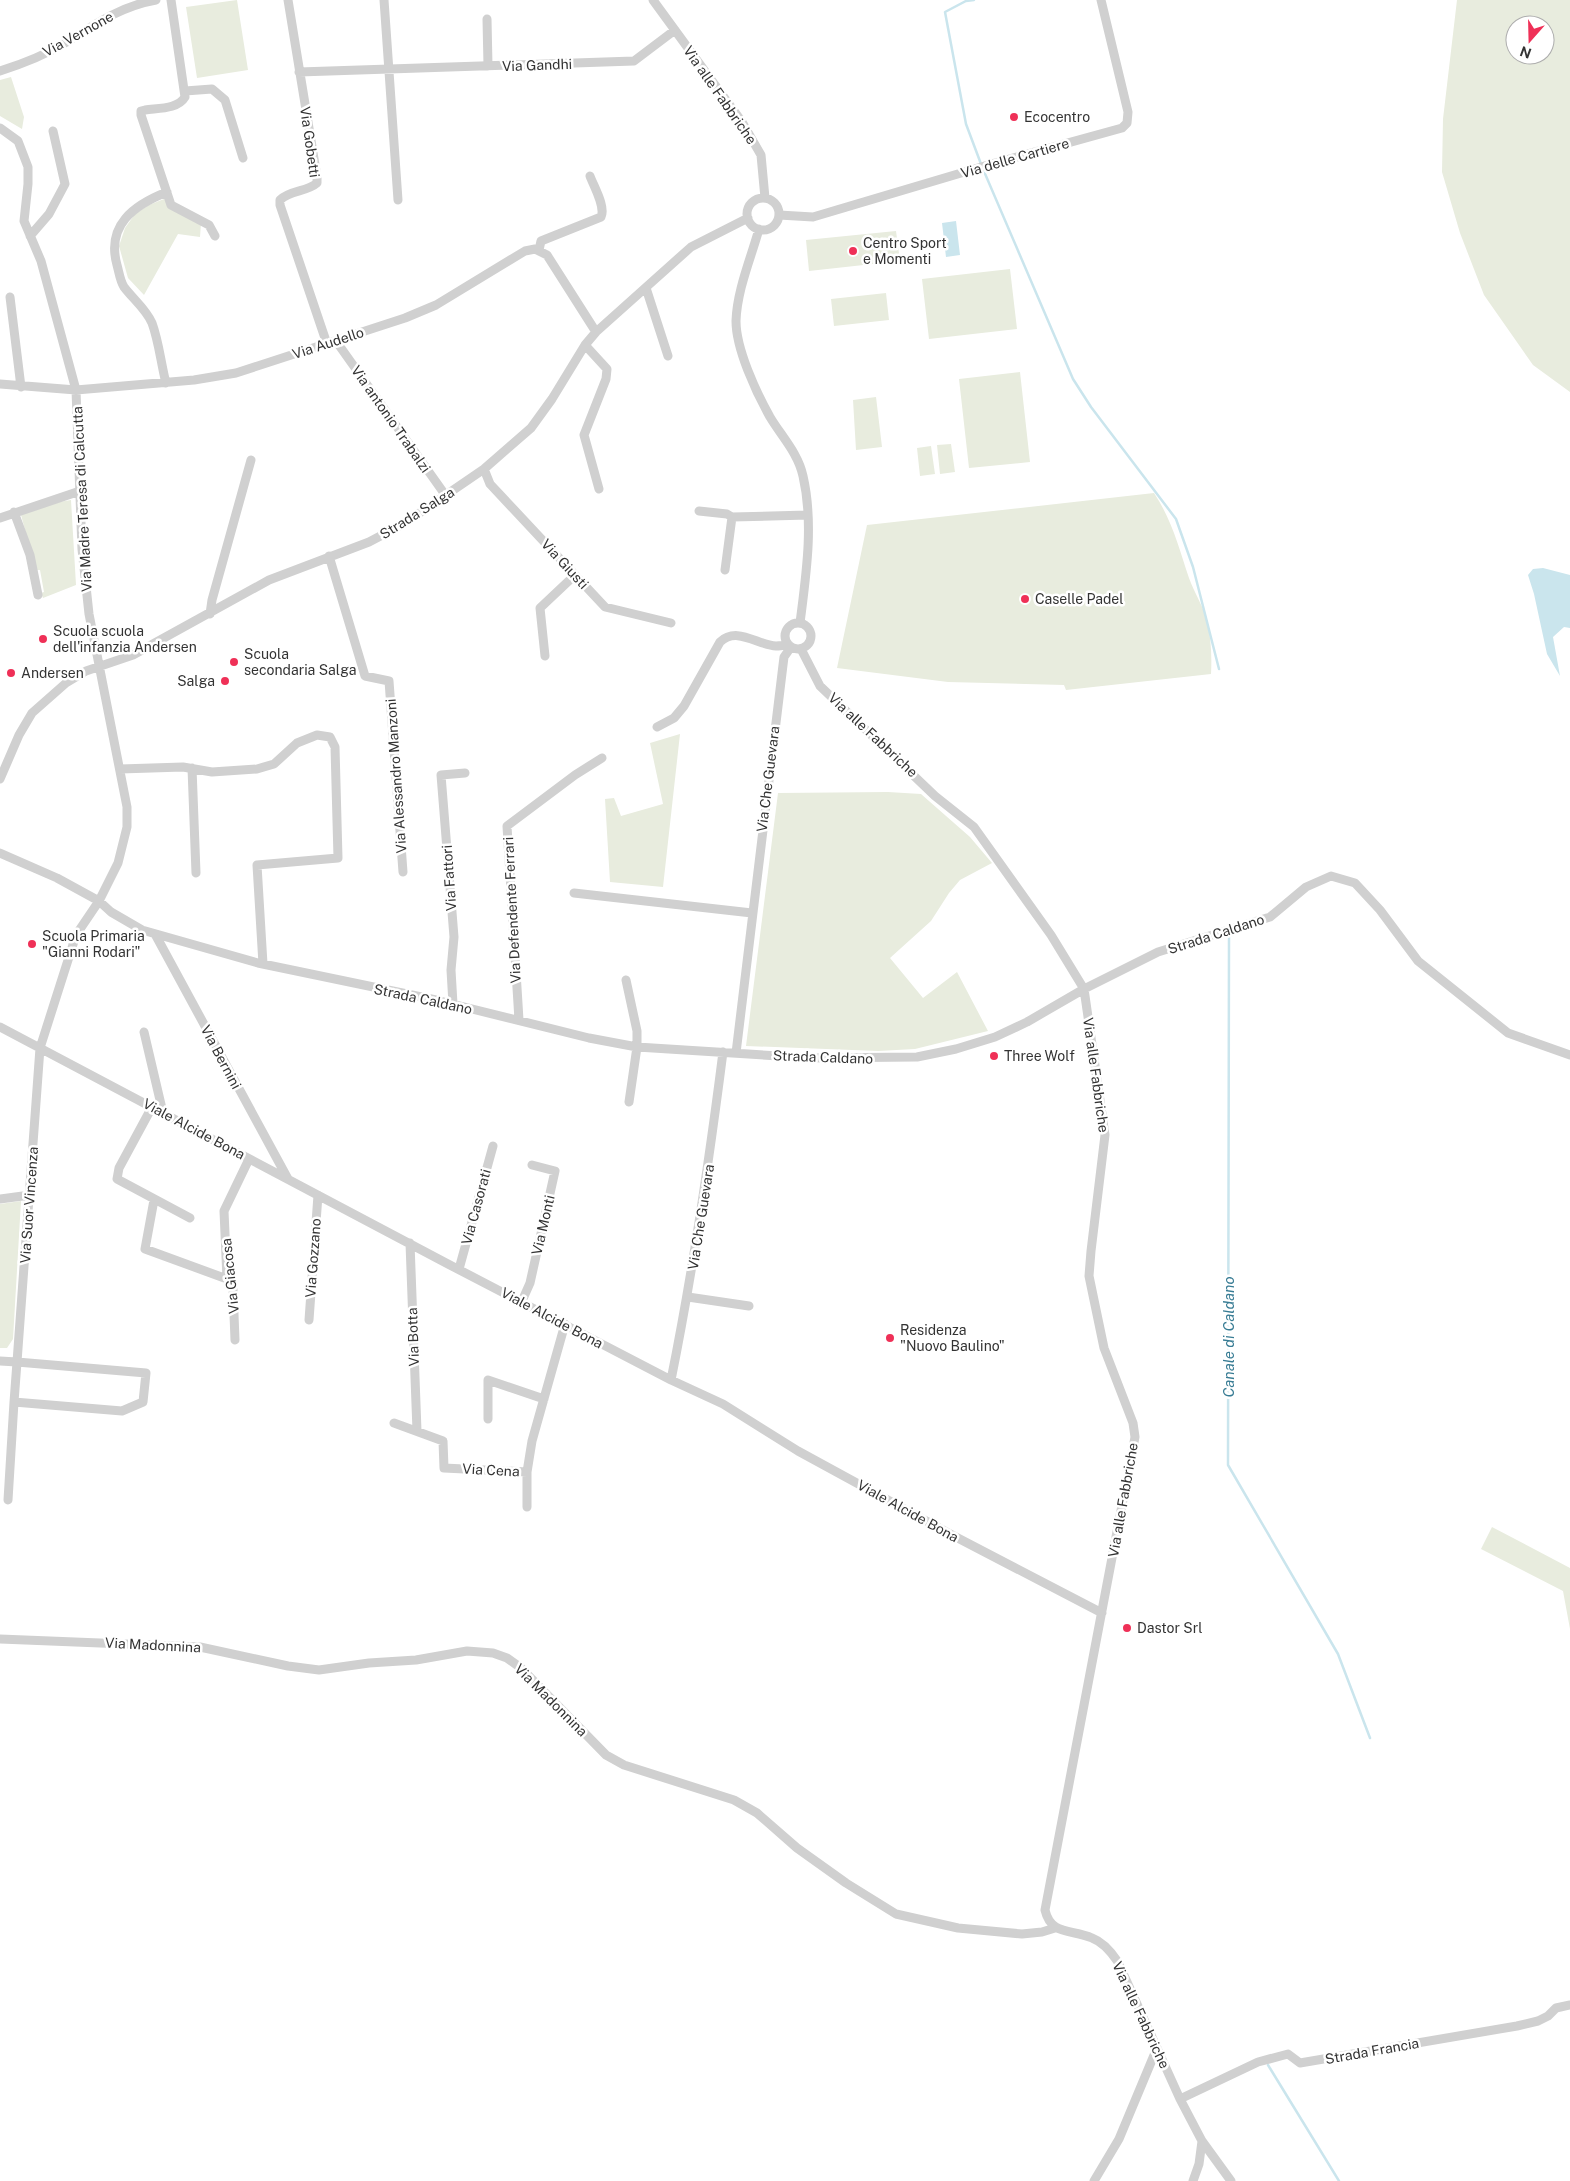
<svg xmlns="http://www.w3.org/2000/svg" width="1570" height="2181" font-family="'Public Sans',sans-serif">
  <style>
    .green { fill: #e8ecde; fill-rule: evenodd }
    .water { fill: #cae5ed }
    .lines { fill: none; stroke-linecap: round; stroke-linejoin: round }
    .stream { stroke: #cae5ed; stroke-width: 2.5 }
    .minor { stroke: #d0d0d0; stroke-width: 9 }
    .poi-dot { fill: #ef3057; stroke: #fff; stroke-width: 2 }
    .labels { text-anchor: middle; dominant-baseline: central; stroke-width: 5; stroke-linejoin: round; paint-order: stroke }
    .street-label { font-size: 14px; fill: #333; stroke: #fff }
    .poi-label { font-size: 14px; fill: #333; stroke: #fff; text-anchor: start }
    .water-label { font-size: 15px; font-style: italic; fill: #387c94; stroke: #fff }
  </style>
  <rect width="100%" height="100%" fill="#fff"/>
  <!-- green -->
  <path class="green" d="M237,0L248,70L197,78L186,7Z
    M1457,0H1570V392L1533,365L1484,295L1460,233L1442,172L1443,119ZM1515,25H1545V55H1515Z
    M11,77L24,117L22,129L0,116V80Z
    M164,199L201,223L200,237L178,234L144,295L128,278L119,246L125,228L135,214L149,205Z
    M896,231L900,261L809,271L806,240Z
    M1010,269L1017,329L929,339L922,279Z
    M886,293L889,320L834,326L831,299Z
    M1020,372L1030,462L969,468L959,379Z
    M876,397L882,447L856,450L853,400Z
    M951,444L955,472L940,474L937,445Z
    M931,446L935,474L920,476L917,448Z
    M1154,493C1172,520 1179,548 1189,578C1194,592 1203,606 1207,620C1211,638 1212,656 1211,674L1066,690L1064,685L948,682L837,668L867,525Z
    M71,500L76,585L43,598L41,593L44,592L40,570H36L21,515L59,502Z
    M680,734L663,887L610,882L605,799L614,798L621,816L663,804L650,743Z
    M888,792L921,794L970,837L992,863L960,880L949,893L931,921L890,958L923,998L957,972L988,1031L915,1049L878,1051L746,1046L778,793Z
    M21,1201L13,1339L7,1348H0V1204Z
    M1492,1527L1570,1568V1629L1563,1591L1481,1549Z"/>
  <!-- water -->
  <path class="water" d="M956,221L960,255L946,257L942,223Z
    M1543,568L1570,575V628L1564,627L1553,637L1560,676L1547,654L1534,594L1528,575L1533,569Z"/>
  <g class="lines">
    <!-- stream -->
    <path class="stream" d="M974,0L966,1L945,12L966,124L981,164
      M983,169L1073,379L1091,407L1176,519L1193,567L1219,669
      M1258,925L1229,936L1228,1465L1338,1654L1370,1738
      M1268,2065L1339,2181"/>
    <!-- minor -->
    <path class="minor" d="M171,0L185,97C178,109 159,108 145,110L141,111V115L171,205L209,225L215,236
      M288,0L317,177V183C307,192 290,190 280,200V205L327,344
      M384,0L398,200
      M653,0L742,122L761,155L765,198
      M487,19L488,66
      M0,71C22,64 45,55 65,43C94,25 121,6 156,0
      M299,72L634,61L675,30
      M185,91L212,89L225,100L243,158
      M0,128L18,141L28,167V184L24,221L41,261L76,390L82,549L89,614L127,807V827L118,863L99,901L76,935L40,1048L17,1362L0,1361
      M747 214a16 16 0 1 1 32 0a16 16 0 1 1-32 0Z
      M779,215L813,217L988,165L1122,128L1127,123L1128,112L1101,0
      M759,229C751,258 737,290 736,321C736,349 756,392 770,417C782,437 798,453 803,476C814,524 806,575 800,623
      M30,236L49,214L65,184L53,131
      M539,250L541,241L601,217C606,207 594,187 590,176
      M646,288L668,356
      M10,297L21,387
      M336,341L446,496
      M585,345L607,369L606,379L584,435L599,489
      M166,383C161,364 159,342 152,323C146,309 133,299 124,287C120,281 119,272 117,265C106,225 134,205 167,192
      M0,384L76,390L194,380L236,373L405,318L436,305L525,251L535,249L547,255L596,332
      M484,469L490,484L605,607L671,623
      M699,511L727,514L732,517L808,515
      M14,512L30,555L38,595
      M0,518L80,491
      M329,556L365,676L389,681L403,872
      M725,570L732,517
      M210,614L212,600L251,460
      M785 636a13 13 0 1 1 26 0a13 13 0 1 1-26 0Z
      M801,649L820,686L935,796L974,827L1051,935L1084,989L1105,1135L1091,1251L1089,1276L1104,1348L1133,1423L1135,1437L1045,1910C1051,1936 1072,1929 1092,1938C1103,1942 1112,1953 1118,1962L1180,2099L1202,2141L1199,2164L1193,2181
      M545,656L540,608L575,575
      M657,727L674,718L684,706L720,642C737,626 757,645 776,646C780,646 785,645 789,645
      M192,768L196,873
      M120,769L183,767L212,772L257,769L274,764L297,743L317,735L330,737L335,747L338,858L257,865L263,964
      M0,779L19,735L32,713L66,683L86,671L133,655L269,580L369,542L405,523L484,469L531,428L552,399L585,345L596,332L691,247L748,218
      M0,853L57,878L99,901L111,912L142,930L258,963L436,1000L589,1038L637,1047L811,1058L917,1057L956,1049L995,1037L1027,1022L1084,989L1158,952L1270,917L1306,887L1331,876L1355,883L1380,910L1418,961L1508,1033L1570,1055
      M574,893L752,913
      M155,934L288,1179
      M626,980L637,1031V1047L629,1102
      M453,1004L451,970L454,937L441,775L465,773
      M519,1020L507,826L575,775L602,758
      M0,1027L448,1264L671,1380L723,1404L798,1451L952,1535L1102,1613
      M144,1032L163,1113
      M736,1053L783,665L784,657L791,647
      M152,1107L119,1168L117,1179L190,1218
      M0,1199L30,1195
      M154,1200L145,1249L227,1279
      M410,1243L417,1431
      M459,1269L493,1146
      M688,1297L749,1306
      M522,1301L530,1283L555,1171L532,1165
      M309,1320L318,1195
      M235,1340L233,1289L227,1279L224,1211L249,1159
      M17,1362L146,1373L143,1402L122,1411L14,1402Z
      M671,1380C693,1271 709,1162 723,1052
      M488,1419V1380L544,1399
      M394,1423L443,1441L444,1468L527,1472
      M8,1500L14,1402
      M527,1507V1472L532,1441L565,1324
      M0,1639L200,1647L288,1666L319,1670L369,1663L416,1660L467,1651L493,1653L507,1658L521,1668L606,1755L624,1765L734,1800L757,1813L797,1848L846,1883L896,1914L958,1928L1022,1934L1042,1932L1055,1928
      M1180,2099L1258,2062L1288,2054L1300,2063L1517,2026L1538,2021L1548,2016L1556,2008L1570,2005
      M1202,2141L1231,2181
      M1094,2181L1119,2139L1157,2048"/>
  </g>
  <!-- markers -->
  <g class="poi-dot">
    <circle cx="1014" cy="117" r="5"/>
    <circle cx="853" cy="251" r="5"/>
    <circle cx="1025" cy="599" r="5"/>
    <circle cx="43" cy="639" r="5"/>
    <circle cx="234" cy="662" r="5"/>
    <circle cx="11" cy="673" r="5"/>
    <circle cx="225" cy="681" r="5"/>
    <circle cx="32" cy="944" r="5"/>
    <circle cx="994" cy="1056" r="5"/>
    <circle cx="890" cy="1338" r="5"/>
    <circle cx="1127" cy="1628" r="5"/>
  </g>
  <g class="labels">
    <!-- street labels -->
    <g class="street-label">
      <text transform="translate(78 34) rotate(-29)">Via Vernone</text>
      <text transform="translate(537 65) rotate(-2)">Via Gandhi</text>
      <text transform="translate(720 95) rotate(55)">Via alle Fabbriche</text>
      <text transform="translate(310 142) rotate(82)">Via Gobetti</text>
      <text transform="translate(1015 158) rotate(-16)">Via delle Cartiere</text>
      <text transform="translate(328 343) rotate(-18)">Via Audello</text>
      <text transform="translate(391 419) rotate(55)">Via antonio Trabalzi</text>
      <text transform="translate(82 499) rotate(-93)">Via Madre Teresa di Calcutta</text>
      <text transform="translate(417 513) rotate(-32)">Strada Salga</text>
      <text transform="translate(565 564) rotate(47)">Via Giusti</text>
      <text transform="translate(873 735) rotate(43)">Via alle Fabbriche</text>
      <text transform="translate(396 776) rotate(-94)">Via Alessandro Manzoni</text>
      <text transform="translate(768 779) rotate(-83)">Via Che Guevara</text>
      <text transform="translate(449 878) rotate(-94)">Via Fattori</text>
      <text transform="translate(512 910) rotate(-93)">Via Defendente Ferrari</text>
      <text transform="translate(1216 934) rotate(-18)">Strada Caldano</text>
      <text transform="translate(423 999) rotate(12)">Strada Caldano</text>
      <text transform="translate(221 1057) rotate(62)">Via Bernini</text>
      <text transform="translate(823 1057) rotate(2)">Strada Caldano</text>
      <text transform="translate(1096 1075) rotate(82)">Via alle Fabbriche</text>
      <text transform="translate(194 1129) rotate(28)">Viale Alcide Bona</text>
      <text transform="translate(29 1205) rotate(-86)">Via Suor Vincenza</text>
      <text transform="translate(476 1207) rotate(-75)">Via Casorati</text>
      <text transform="translate(701 1217) rotate(-81)">Via Che Guevara</text>
      <text transform="translate(543 1225) rotate(-77)">Via Monti</text>
      <text transform="translate(313 1258) rotate(-86)">Via Gozzano</text>
      <text transform="translate(230 1276) rotate(-96)">Via Giacosa</text>
      <text transform="translate(552 1318) rotate(28)">Viale Alcide Bona</text>
      <text transform="translate(413 1337) rotate(-92)">Via Botta</text>
      <text transform="translate(491 1470) rotate(3)">Via Cena</text>
      <text transform="translate(1123 1500) rotate(-80)">Via alle Fabbriche</text>
      <text transform="translate(908 1511) rotate(29)">Viale Alcide Bona</text>
      <text transform="translate(153 1645) rotate(3)">Via Madonnina</text>
      <text transform="translate(551 1700) rotate(45)">Via Madonnina</text>
      <text transform="translate(1141 2015) rotate(65)">Via alle Fabbriche</text>
      <text transform="translate(1372 2051) rotate(-10)">Strada Francia</text>
    </g>
    <!-- poi labels -->
    <g class="poi-label">
      <text x="1024" y="117">Ecocentro</text>
      <text x="863" y="243">Centro Sport<tspan x="863" dy="16">e Momenti</tspan></text>
      <text x="1035" y="599">Caselle Padel</text>
      <text x="53" y="631">Scuola scuola<tspan x="53" dy="16">dell'infanzia Andersen</tspan></text>
      <text x="244" y="654">Scuola<tspan x="244" dy="16">secondaria Salga</tspan></text>
      <text x="21" y="673">Andersen</text>
      <text x="215" y="681" text-anchor="end">Salga</text>
      <text x="42" y="936">Scuola Primaria<tspan x="42" dy="16">"Gianni Rodari"</tspan></text>
      <text x="1004" y="1056">Three Wolf</text>
      <text x="900" y="1330">Residenza<tspan x="900" dy="16">"Nuovo Baulino"</tspan></text>
      <text x="1137" y="1628">Dastor Srl</text>
    </g>
    <!-- water labels -->
    <g class="water-label">
      <text transform="translate(1228 1337) rotate(-90)">Canale di Caldano</text>
    </g>
  </g>
  <!-- north arrow -->
  <g transform="translate(1530 40) rotate(200)"><circle r="24" fill="#ffffff" stroke="#adadad"/>
  <path d="M0-4L9 19L0 12L-9 19Z" fill="#ef3057"/>
  <text y="-8" font-size="14" font-weight="bold" text-anchor="middle" fill="#333333">N</text>
  </g>
</svg>
